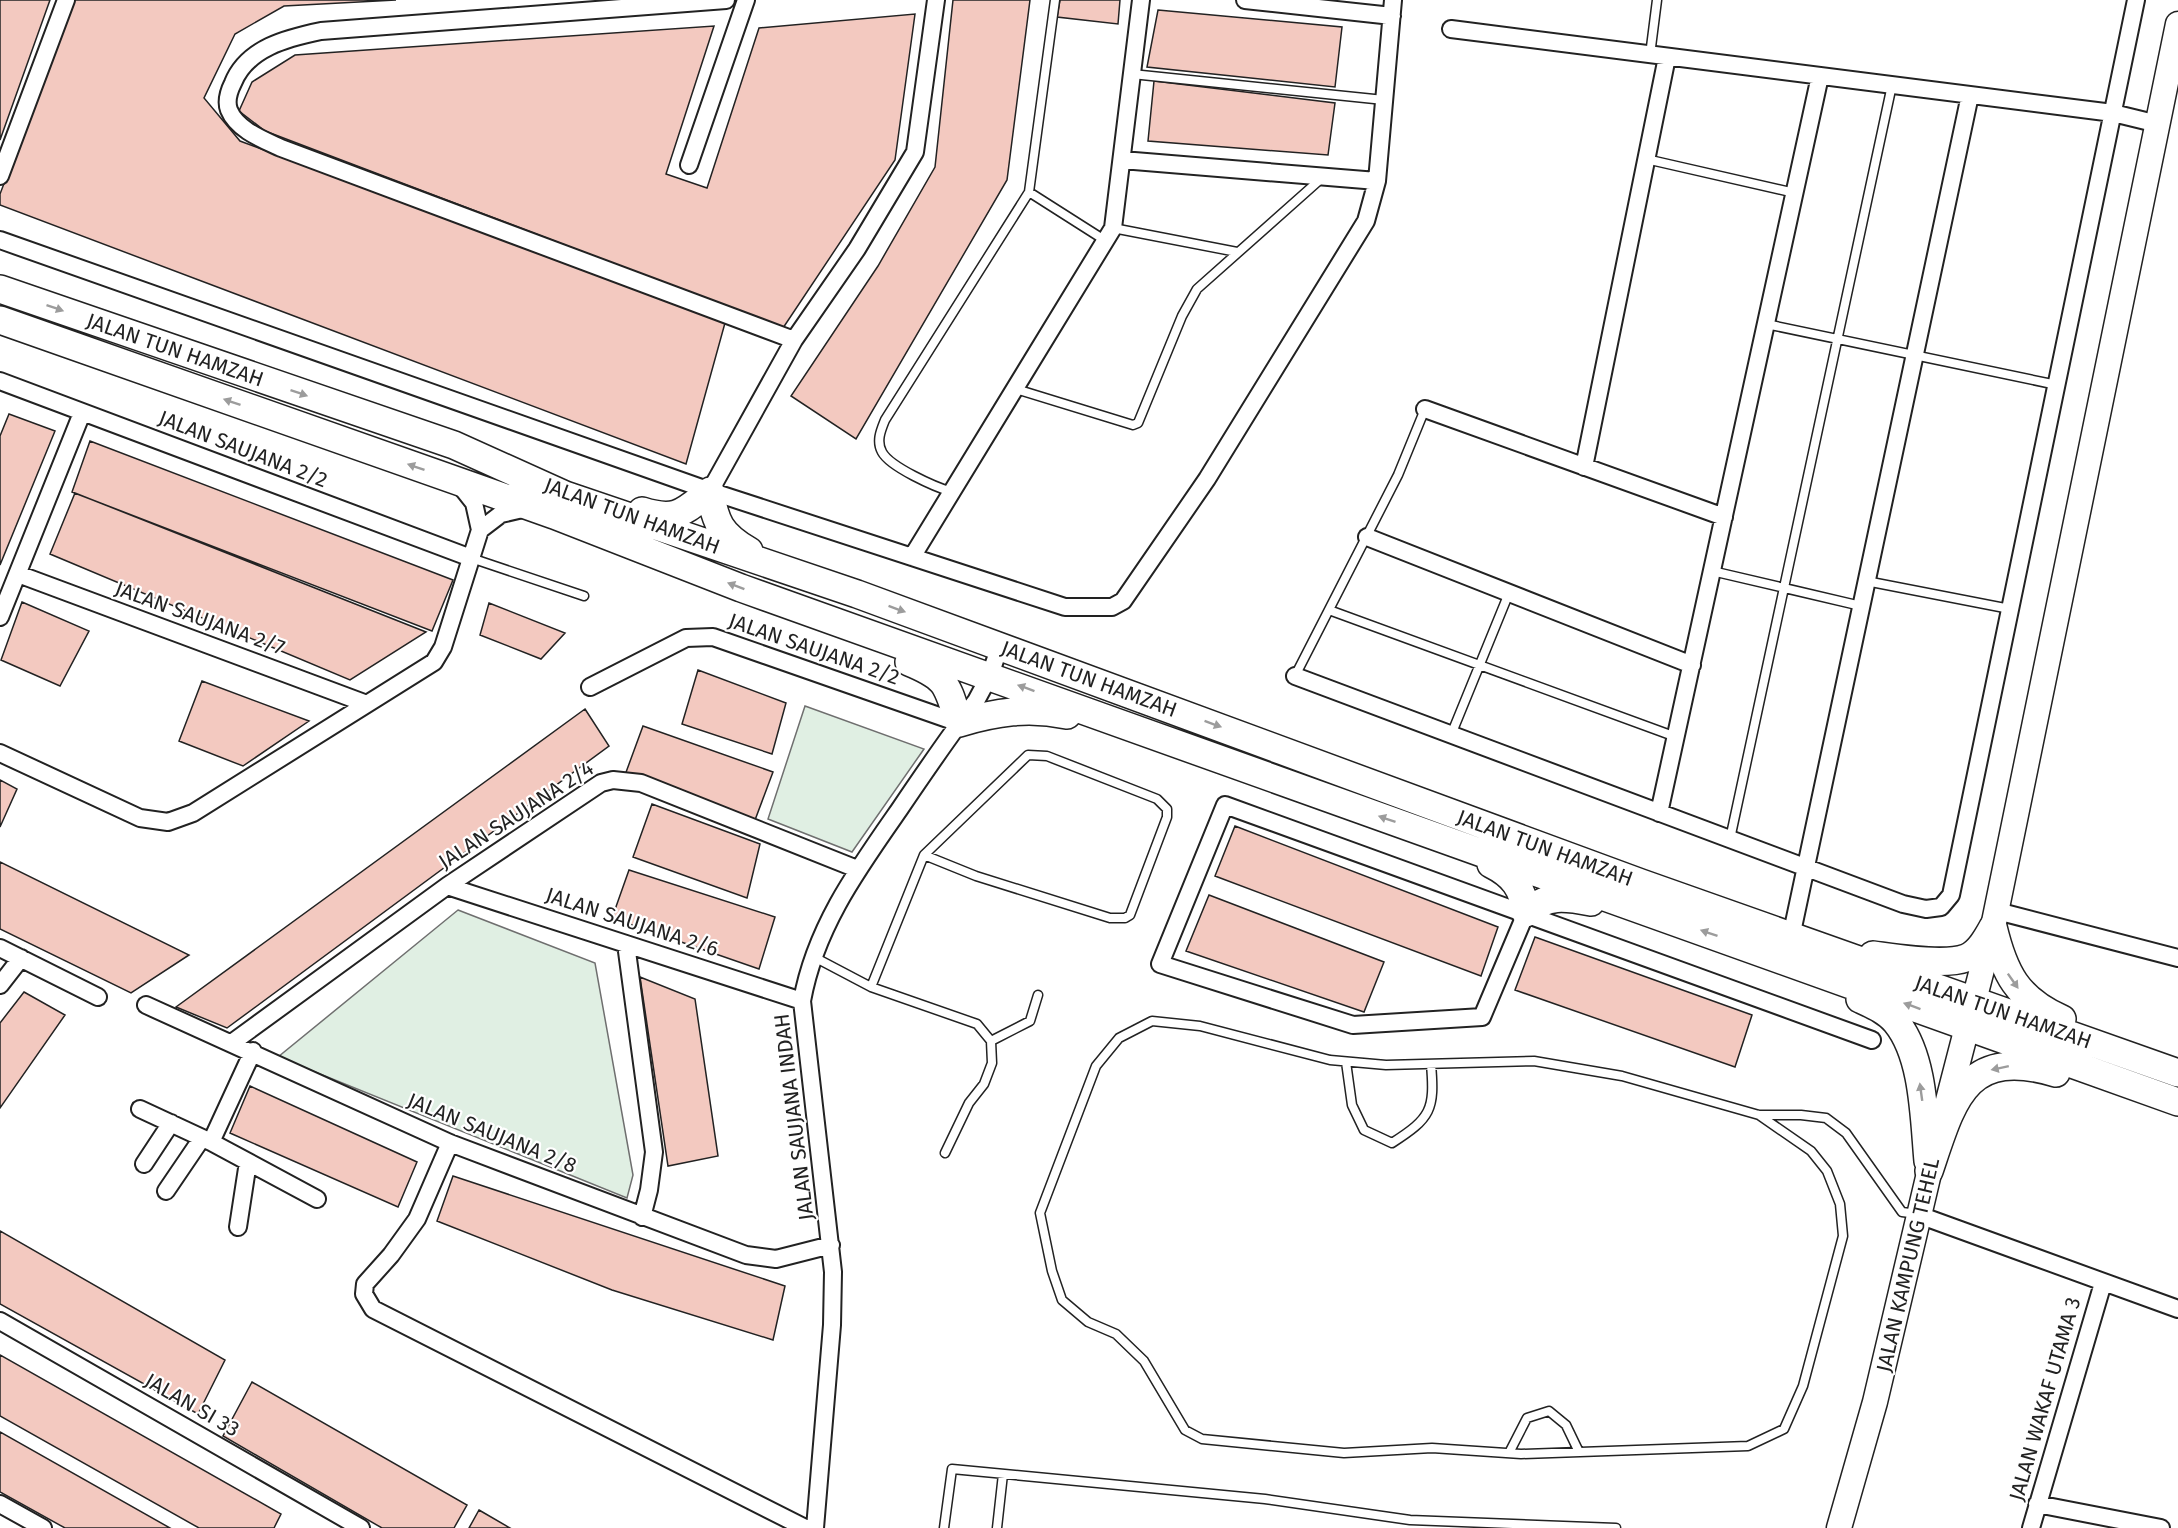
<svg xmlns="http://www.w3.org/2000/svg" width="2178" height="1528" font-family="'Fira Sans',sans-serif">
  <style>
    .green { fill: #e0efe3; stroke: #6f6f6f; stroke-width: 1.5 }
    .building { fill: #f3c9c0; stroke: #222; stroke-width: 1.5 }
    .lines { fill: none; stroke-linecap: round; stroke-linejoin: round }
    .lane-casing { stroke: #222; stroke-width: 11 }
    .street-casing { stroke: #222; stroke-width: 20 }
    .secondary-casing { stroke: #222; stroke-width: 27 }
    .primary-casing { stroke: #222; stroke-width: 30 }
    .lane { stroke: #fff; stroke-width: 8 }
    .street { stroke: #fff; stroke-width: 16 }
    .secondary { stroke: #fff; stroke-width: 24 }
    .primary { stroke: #fff; stroke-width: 27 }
    .oneway { fill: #9c9c9c }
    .labels { text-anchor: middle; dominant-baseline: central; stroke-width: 4.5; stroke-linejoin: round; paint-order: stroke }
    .street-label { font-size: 21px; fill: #222; stroke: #fff }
  </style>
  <rect width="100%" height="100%" fill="#fff"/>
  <!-- green -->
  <path class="green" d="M805,706L924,749L852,852L768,819Z
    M458,910L595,963L633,1175L627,1198L278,1057Z"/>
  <!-- building -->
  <path class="building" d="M0,0H50L0,140Z
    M74,0H396L284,6L235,34L204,98L240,141L725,323L686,464L0,205V194Z
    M953,0H1030L1007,180L856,439L791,396L878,266L935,167Z
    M1060,0H1120L1118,24L1057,17Z
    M1158,10L1342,27L1335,87L1147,67Z
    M915,14L895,160L783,328L265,131L239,111L252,82L295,55L714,26L666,174L707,188L759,28Z
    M1154,81L1335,103L1328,155L1148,141Z
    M9,414L55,431L0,565V436Z
    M90,441L453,580L432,631L72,492Z
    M75,493L426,632L350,680L50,554Z
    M22,602L89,631L60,686L1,660Z
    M489,603L565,633L541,659L480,635Z
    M698,670L786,703L772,754L682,724Z
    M202,681L309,721L243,766L179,741Z
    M585,709L609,746L227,1028L176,1007Z
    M643,726L773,772L755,820L625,775Z
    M0,780L17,789L0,827Z
    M652,804L760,844L747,898L633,857Z
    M1235,826L1498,927L1481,976L1215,876Z
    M0,862L189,955L131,993L0,929Z
    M629,870L775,917L759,969L612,918Z
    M1209,895L1384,962L1364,1012L1186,951Z
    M1535,937L1752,1015L1735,1067L1515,990Z
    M640,977L695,999L718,1156L668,1166Z
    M24,992L65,1015L0,1108V1023Z
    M250,1086L417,1162L398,1207L230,1133Z
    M453,1176L785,1286L773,1340L612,1290L437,1221Z
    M0,1231L225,1360L198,1414L0,1304Z
    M0,1355L281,1514L274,1528H199L0,1416Z
    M252,1382L467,1505L454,1528H382L223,1436Z
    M0,1432L170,1528H65L0,1492Z
    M479,1510L510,1528H469Z"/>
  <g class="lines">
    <!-- lane casing -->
    <g class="lane-casing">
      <path id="lane" d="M1650,55L1657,0
        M1132,74L1384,100
        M1646,159L1795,193
        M1029,192L1106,241
        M1113,228L1237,252
        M1766,324L2057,385
        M1016,389L1133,425L1138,423L1182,316L1197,289L1323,177
        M952,492C935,487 890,467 882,452C876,441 881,430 885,420L1029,192L1055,0
        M471,558L584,596
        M1712,571L1861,606
        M1866,581L2010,609
        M1329,610L1676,737
        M1295,676L1398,475L1425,409
        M1451,735L1509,593
        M1730,839L1892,85
        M814,957L871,987L977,1024L991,1041L992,1063L984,1084L969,1103L945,1153
        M871,987L924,855L1028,755L1047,756L1157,799L1167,809V817L1130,915L1125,918H1110L976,876L924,855
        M991,1041L1030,1021L1038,995
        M1346,1062L1352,1105L1364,1130L1392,1143C1431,1118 1435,1110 1431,1064
        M1759,1115L1811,1151L1827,1171L1840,1204L1843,1236L1803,1386L1784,1429L1748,1446L1521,1454L1432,1448L1344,1453L1202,1439L1185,1430L1144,1361L1116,1334L1088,1322L1062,1300L1052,1271L1040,1213L1096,1066L1119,1038L1152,1021L1200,1026L1330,1060L1386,1065L1534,1061L1622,1076L1759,1115H1801L1826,1118L1846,1133L1902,1212L1918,1214
        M1509,1453L1527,1418L1549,1411L1566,1425L1579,1452
        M944,1528L952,1469L1265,1499L1410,1520L1616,1528
        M997,1528L1003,1474"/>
    </g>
    <!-- street casing -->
    <g class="street-casing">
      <path id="street" d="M726,0L321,31C287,38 247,48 233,83C229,91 226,102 229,110C237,130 264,140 281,148L794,340
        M1245,0L1392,16
        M1451,29L2113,113L2158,124
        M1122,160L1377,181
        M689,165L746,0
        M0,176L66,0
        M0,240L710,491L1065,607H1112L1123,601L1207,479L1366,221L1377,181L1393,0
        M0,381L471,558
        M1425,409L1724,517
        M1584,467L1667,57
        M710,491L794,340L857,249L915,152L936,0
        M480,530L501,514L527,508
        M1367,537L1692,665
        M912,557L1113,228L1141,0
        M18,574L367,704
        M0,617L82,413
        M1295,676L1903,904L1926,909L1941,907L1951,895L2136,0
        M590,687L686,638L713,637L959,723
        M0,753L140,818L168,822L193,813L434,662L443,647L480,530L474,503L459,484
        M1659,813L1820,76
        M447,886L802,1001
        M1997,911L2178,958
        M1526,913L1482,1017L1353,1025L1160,964L1225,805L1872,1040
        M1791,937L1970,95
        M626,944L654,1152L649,1190L642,1217
        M0,948L98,997
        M0,985L21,958
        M146,1005L450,1143L746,1255L776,1259L831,1245
        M233,1042L447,886L601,783L613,780L641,783L857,869
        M253,1051L211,1142L317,1199
        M140,1109L211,1142
        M450,1143L417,1219L391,1255L365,1284L364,1294L373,1309L805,1528
        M144,1164L171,1123
        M166,1191L202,1138
        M1919,1215L2178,1309
        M238,1227L248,1162
        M0,1321L361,1528
        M0,1504L43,1528
        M2037,1504L2161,1528
        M815,1528L832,1325L833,1272L802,1001C815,928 857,870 899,810C924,773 949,736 976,701L990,675L1000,646
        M2031,1528L2103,1283"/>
    </g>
    <!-- secondary casing -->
    <g class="secondary-casing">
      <path id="secondary" d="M1944,1116L1993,927L2178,24
        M1839,1528L1875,1402L1934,1152"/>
    </g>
    <!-- primary casing -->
    <g class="primary-casing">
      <path id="primary" d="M0,289L454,445L565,495L857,594L1641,883L2178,1073
        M0,320L554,515L741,588L2178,1102
        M642,511C677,522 683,512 710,491C715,522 720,534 749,551
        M909,662C948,678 947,685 959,723C996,712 1028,707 1067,715
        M1491,864C1513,875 1523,888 1526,913
        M1526,913C1547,894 1565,897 1591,902
        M1993,927C2004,973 2017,999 2062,1019
        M1873,955C1896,958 1944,966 1966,958C1979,953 1987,938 1993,927
        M1860,999C1873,1005 1887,1011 1896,1022C1924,1056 1924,1118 1928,1161
        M1929,1171C1953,1100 1965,1046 2056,1073"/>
    </g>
    <!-- lane -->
    <use href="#lane" class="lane"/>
    <!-- street -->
    <use href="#street" class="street"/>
    <!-- secondary -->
    <use href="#secondary" class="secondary"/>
    <!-- primary -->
    <use href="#primary" class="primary"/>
  </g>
  <!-- one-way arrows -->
  <defs><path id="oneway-solid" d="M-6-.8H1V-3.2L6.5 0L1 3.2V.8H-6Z" transform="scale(1.5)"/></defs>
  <g class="oneway">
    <use href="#oneway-solid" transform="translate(55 308) rotate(19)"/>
    <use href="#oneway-solid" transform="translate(299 393) rotate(19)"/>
    <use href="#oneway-solid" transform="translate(232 402) rotate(-161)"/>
    <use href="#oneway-solid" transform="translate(416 467) rotate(-161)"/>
    <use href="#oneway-solid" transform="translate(736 586) rotate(-159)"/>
    <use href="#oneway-solid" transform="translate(897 609) rotate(20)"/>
    <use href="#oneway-solid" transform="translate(1026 688) rotate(-160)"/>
    <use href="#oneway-solid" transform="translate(1213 724) rotate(20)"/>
    <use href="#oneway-solid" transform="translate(1387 819) rotate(-161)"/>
    <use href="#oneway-solid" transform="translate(1709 933) rotate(-161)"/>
    <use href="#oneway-solid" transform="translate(2013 981) rotate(55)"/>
    <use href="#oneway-solid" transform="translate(1912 1006) rotate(-160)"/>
    <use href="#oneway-solid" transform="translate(2000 1068) rotate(168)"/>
    <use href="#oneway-solid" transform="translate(1921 1092) rotate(-98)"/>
  </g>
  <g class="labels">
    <!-- street labels -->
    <g class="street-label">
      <text transform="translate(175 350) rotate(19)">JALAN TUN HAMZAH</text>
      <text transform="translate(243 449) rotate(21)">JALAN SAUJANA 2/2</text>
      <text transform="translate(632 516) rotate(20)">JALAN TUN HAMZAH</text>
      <text transform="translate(200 618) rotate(20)">JALAN SAUJANA 2/7</text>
      <text transform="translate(814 649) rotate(19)">JALAN SAUJANA 2/2</text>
      <text transform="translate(1089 679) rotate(20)">JALAN TUN HAMZAH</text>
      <text transform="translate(516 815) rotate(-33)">JALAN SAUJANA 2/4</text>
      <text transform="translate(1545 848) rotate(20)">JALAN TUN HAMZAH</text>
      <text transform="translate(632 922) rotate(18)">JALAN SAUJANA 2/6</text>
      <text transform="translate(2003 1012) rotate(19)">JALAN TUN HAMZAH</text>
      <text transform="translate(794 1117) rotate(-97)">JALAN SAUJANA INDAH</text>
      <text transform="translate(492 1133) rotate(22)">JALAN SAUJANA 2/8</text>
      <text transform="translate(1908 1265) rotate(-77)">JALAN KAMPUNG TEHEL</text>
      <text transform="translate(2045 1399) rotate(-74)">JALAN WAKAF UTAMA 3</text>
      <text transform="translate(192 1405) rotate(30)">JALAN SI 33</text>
    </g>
  </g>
</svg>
